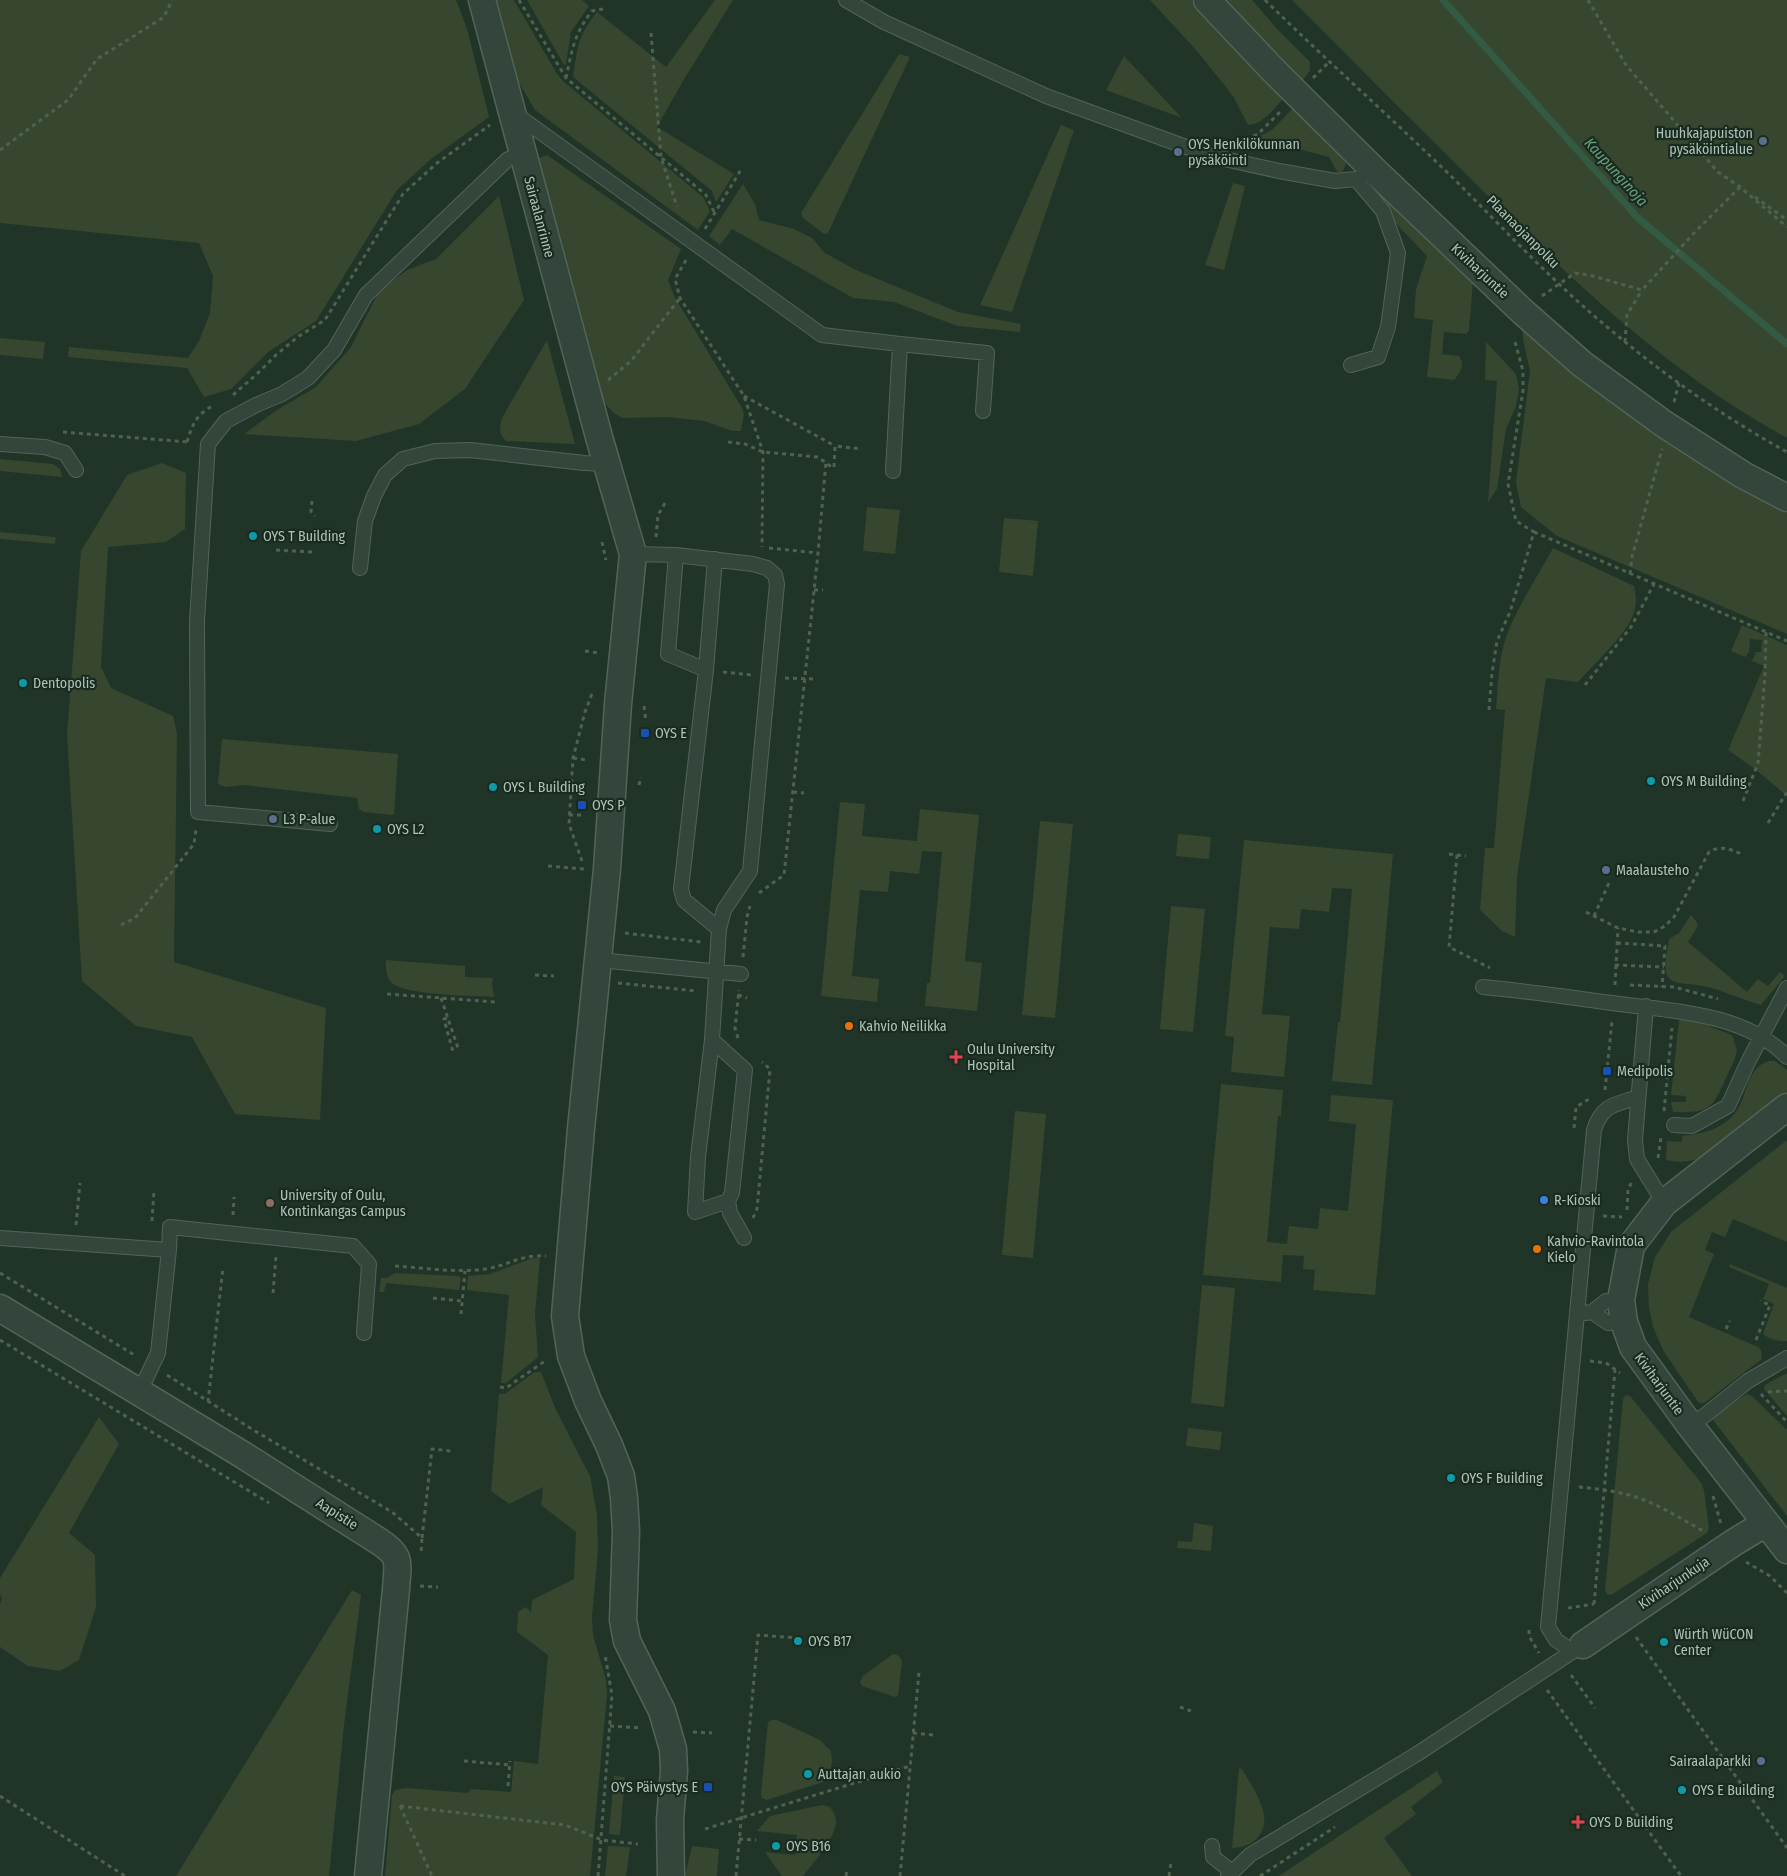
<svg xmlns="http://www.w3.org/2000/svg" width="1787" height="1876" font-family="'Fira Sans Condensed',sans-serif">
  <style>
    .green { fill: #37462e }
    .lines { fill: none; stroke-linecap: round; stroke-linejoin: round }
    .stream { stroke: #335a42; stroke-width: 7 }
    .service-casing { stroke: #516459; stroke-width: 16 }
    .minor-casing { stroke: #516459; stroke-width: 29 }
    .path { stroke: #4f624f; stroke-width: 3; stroke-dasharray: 4 4; stroke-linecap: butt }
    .service { stroke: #34463b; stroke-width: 14 }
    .minor { stroke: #34463b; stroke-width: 26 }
    .service-dot { fill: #5c6f8a; stroke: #192a20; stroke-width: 2 }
    .culture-dot { fill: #0f9aa8; stroke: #192a20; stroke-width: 2 }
    .transit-dot { fill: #1a4fb4; stroke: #192a20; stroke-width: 2 }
    .food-dot { fill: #e8710a; stroke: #192a20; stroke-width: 2 }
    .health-dot { fill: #e0444e; stroke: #192a20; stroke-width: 2 }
    .shop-dot { fill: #3f7fe0; stroke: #192a20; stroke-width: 2 }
    .education-dot { fill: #8d6e63; stroke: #192a20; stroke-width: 2 }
    .labels { text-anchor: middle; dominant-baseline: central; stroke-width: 4.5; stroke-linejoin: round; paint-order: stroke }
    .poi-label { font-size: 14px; fill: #aec3b6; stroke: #192a20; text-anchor: start }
    .street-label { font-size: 14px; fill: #aec3b6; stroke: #192a20 }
    .water-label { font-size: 15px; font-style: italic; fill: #68a07d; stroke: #192a20 }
  </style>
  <rect width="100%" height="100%" fill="#203528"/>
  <!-- green -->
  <path class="green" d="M0,0H456L467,29L489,117L431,159L397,190L316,321L268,352L231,389L204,397L187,368L68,357L69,347L188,358L199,341L210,313L213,276L199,243L0,223Z
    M496,0H514L557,74L564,82L703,197L710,211L698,230L535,110L518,81Z
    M527,0H582L589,6L571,32L566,64L564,65Z
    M715,0H733L683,81L657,127L734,174L716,202L712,191L573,77C578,46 577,37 597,12L666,67Z
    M1150,0H1191L1284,98C1274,108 1263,125 1248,125L1233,96L1197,51Z
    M1227,0H1252L1279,31L1310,62V71L1302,81L1263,42Z
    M1292,0H1787V438C1667,372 1570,279 1474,182C1413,122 1353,61 1292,0Z
    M899,54L910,57L828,233L824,234L803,218L801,213Z
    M1124,56L1182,118L1106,90Z
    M1293,108L1342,155L1346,164L1342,173L1337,172L1329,157L1256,138L1273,129Z
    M1061,125L1074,130L1012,312L980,305Z
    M547,155L681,249L668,280L674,296L742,408L744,414L741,431H732L704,421L667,417L623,418L615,414L601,400L539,158Z
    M1233,183L1245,186L1224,270L1205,265Z
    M743,184L755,204L759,220L794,229L812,238L825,253L856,270L958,312L1021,324L1020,332L957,326L894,302L853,298L732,229L720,245L709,236Z
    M499,196L524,300L465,389L419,424L356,441L244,434L277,410L316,387L351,347L379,291L407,270L436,259Z
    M1388,202H1391L1473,280L1469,331L1466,334L1444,332L1442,354L1459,356C1465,366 1461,372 1454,380L1427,377L1433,320L1414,318L1416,289L1427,256L1384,211V205Z
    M1522,324C1535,339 1551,352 1566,365C1633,424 1708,472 1787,513V634L1557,536L1521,507L1516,483L1530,371L1523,339Z
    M0,338L45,342L43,359L0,355Z
    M547,340L575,444L506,441C498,433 499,426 503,416Z
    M1486,342L1516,374L1519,389L1516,406L1506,429L1497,489L1488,502L1497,381L1485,380Z
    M0,459L53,464L60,469L62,477L0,471Z
    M162,463L186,473L185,529L166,542L108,547L101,667L111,688L173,716L177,734L174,962L326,1008L320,1120L235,1114L192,1037L136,1026L82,981L67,734L81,551L127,475Z
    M867,507L900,510L895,554L863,551Z
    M1004,518L1038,521L1033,576L999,572Z
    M0,532L56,537L55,544L0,539Z
    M1553,548L1634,586C1636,595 1637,602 1634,612C1629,632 1593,665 1578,682L1546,678L1517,877L1515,937L1502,931L1480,910L1485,848H1494L1505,710L1496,709C1498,687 1498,665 1504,644C1513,613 1538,576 1553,548Z
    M1742,625L1787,645V796L1755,769L1728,750L1764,666L1752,661L1756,652H1761L1762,640L1750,639L1749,652L1745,657L1731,651Z
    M222,739L398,754L394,815L363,812L359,809L357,798L244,785L225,787L218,784Z
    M840,802L865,804L862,836L917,841L920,809L979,815L965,961L982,963L977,1011L925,1006L927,983H930L942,852L922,851L919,874L890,871L888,892L860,890L852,976L879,979L877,1002L821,996Z
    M1040,821L1073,824L1055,1018L1022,1015Z
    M1178,834L1211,837L1209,859L1176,856Z
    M1244,840L1393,854L1372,1085L1332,1081L1338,1022H1340L1352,889L1332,888L1329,912L1301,909L1299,929L1270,927L1262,1014L1290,1016L1284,1077L1231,1072L1234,1037L1225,1036Z
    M1171,906L1205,909L1193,1032L1160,1029Z
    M1691,915L1696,921L1698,926L1688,942L1747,992L1758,979L1768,986L1780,972L1785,976L1761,1005C1740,999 1718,988 1697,985C1688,983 1675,986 1668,977C1662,969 1668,949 1669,939L1679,933Z
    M386,960L465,966V977L493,978L492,984L494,997C475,996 401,995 391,982C385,975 386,968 386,960Z
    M1686,1019L1694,1020L1732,1035L1737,1050C1736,1059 1730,1069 1726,1078C1712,1110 1708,1113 1673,1112L1671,1102H1686V1096L1671,1095L1679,1020Z
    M1769,1061H1775L1787,1070V1093L1785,1096L1707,1156C1692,1162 1681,1163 1666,1160L1667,1141L1682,1142V1136C1704,1134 1727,1128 1739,1107C1748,1090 1748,1067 1769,1061Z
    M1221,1084L1283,1090L1281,1116H1278L1267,1242L1287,1244L1289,1226L1318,1229L1320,1208L1348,1211L1356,1124L1329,1121L1331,1095L1393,1100L1375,1295L1313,1290L1315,1270L1303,1269L1304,1256L1283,1255L1281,1282L1203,1275Z
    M1015,1111L1046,1114L1033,1258L1002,1255Z
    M1787,1140V1242L1733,1219L1725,1237L1712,1232L1705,1250L1714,1254L1689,1317L1758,1347L1761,1350L1762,1359L1704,1403H1699L1664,1352L1653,1327L1649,1309L1648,1284L1655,1257L1671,1232Z
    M533,1258H540L535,1315L538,1357L506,1383H501L509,1295L467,1290L468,1276L490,1274Z
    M1730,1264L1787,1288V1341C1780,1342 1769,1339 1763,1334L1774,1304L1763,1299L1769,1284L1729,1267Z
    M395,1273L458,1276L461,1278L459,1290L386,1283L384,1292H379L381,1278H386Z
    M1202,1285L1235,1288L1224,1407L1191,1403Z
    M537,1372H541L556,1410L590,1476L597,1514L598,1551L592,1617L593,1635L606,1680L607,1695L590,1876H385L392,1795L395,1790L407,1788L468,1793L471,1789L511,1792L514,1761L538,1764L548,1655L517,1632L518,1612L525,1607L531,1612L532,1600L574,1579L576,1532L541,1505L543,1487L509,1504L491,1491L499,1394H505L533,1373Z
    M1785,1374H1787V1416L1764,1389L1765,1385Z
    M1747,1394L1752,1396L1787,1430V1516L1710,1416Z
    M1626,1395L1630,1396L1702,1484L1704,1491L1709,1528L1707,1533L1611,1595L1607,1594L1605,1590L1623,1399Z
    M99,1417L119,1444L69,1533L95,1555L96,1607L79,1660L60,1671L28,1666L0,1647V1604L2,1599L0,1594V1578Z
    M1188,1428L1222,1432L1220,1450L1186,1446Z
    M1194,1523L1213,1526L1211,1551L1177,1548L1178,1541L1192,1542Z
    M352,1590L361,1595L344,1725L329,1876H176Z
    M893,1654C899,1655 901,1657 902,1663L898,1696L895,1697L862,1686L860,1682L863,1676Z
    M772,1720H777L820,1740L831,1751L832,1762L830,1773L823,1782L767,1800L762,1798L761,1794L768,1722Z
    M1239,1768L1242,1769C1253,1789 1277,1819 1256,1839C1249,1846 1242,1847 1232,1848Z
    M1437,1771L1443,1782L1411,1807L1416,1814L1384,1838L1412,1876H1279Z
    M614,1776L625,1777L620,1835L609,1834Z
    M822,1805L830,1807C833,1812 836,1816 836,1821C836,1837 813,1864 803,1876H782L765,1852L795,1855L797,1835L757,1831L770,1816Z
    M608,1846L630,1847L626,1876H605Z
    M692,1846L719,1849L717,1876H685Z"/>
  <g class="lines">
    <!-- stream -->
    <path class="stream" d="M1443,0L1638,218L1787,344"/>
    <!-- service casing -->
    <g class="service-casing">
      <path id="service" d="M846,0L884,22L1046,96L1211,156L1279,171L1335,181L1356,179L1376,172
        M514,113L822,335L900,344L893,471
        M900,344L987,353L983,411
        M1351,365L1378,357L1388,327L1398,253L1383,211L1356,179
        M0,444L45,447L65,453L76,470
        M633,554L676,555L753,564L767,568L775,575L777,584L750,871L724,910L719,929L712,1040L698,1157L695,1212L728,1201L732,1193L745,1070L712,1040
        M676,555L668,654L706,670
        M715,559L706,670L681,889L684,900L719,929
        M360,568L365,521L374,496L385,475L403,459L435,451L470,450L584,463L606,464
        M330,824L198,812L197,621L208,444L226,421L256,405L282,394L308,378L334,350L366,295L508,159L523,156
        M599,960L741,974
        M1483,987C1526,991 1569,997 1612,1003C1670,1011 1744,1012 1787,1057
        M1646,1006L1635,1140L1637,1159L1664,1203
        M1674,1125L1692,1126L1728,1106L1748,1062L1787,988
        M728,1201L730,1213L744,1238
        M0,1238L169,1250L158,1353L139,1393
        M169,1250L170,1227L353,1246L369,1264L364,1333
        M1592,1312L1608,1323L1624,1322
        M1578,1314L1592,1312L1606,1301L1621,1300
        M1689,1424L1704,1416L1748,1381L1787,1358
        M1572,1651L1556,1640L1548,1627L1594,1130C1602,1104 1615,1105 1638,1097
        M1212,1846L1213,1857L1231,1871
        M1228,1876L1250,1855L1417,1754L1578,1648"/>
    </g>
    <!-- minor casing -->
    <g class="minor-casing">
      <path id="minor" d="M482,0L599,437L633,554L618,704L607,869L581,1129L565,1316L571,1356L588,1401L609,1445L621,1476L624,1498L626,1531L623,1620L627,1641L662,1711L673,1749L674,1771L670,1820L671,1876
        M1207,0L1274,71L1376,172L1523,312L1582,364L1664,424L1743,475L1787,498
        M1787,1107L1664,1203L1631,1246L1621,1300L1624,1322L1633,1347L1689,1424L1787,1550
        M0,1308L243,1455L377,1540C402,1556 398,1561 396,1589L368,1876
        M1583,1645L1733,1543L1766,1523"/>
    </g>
    <!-- path -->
    <path class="path" d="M519,0L566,78L706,195L715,214
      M1265,0C1328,62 1394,120 1457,182C1491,216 1524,251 1559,284C1628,349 1704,406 1787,452
      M1588,0L1626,65L1718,172L1740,187L1787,227
      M651,33L661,157L677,207
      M566,78C572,50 574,34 592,11L603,9
      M1313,78L1329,62
      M1239,143L1258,134L1281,111
      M0,150L68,100L97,59L164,17L172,0
      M1755,197L1787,220
      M705,229L742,168
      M686,260L675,279L680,298L744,396L763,452L762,547
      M1542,296L1575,273L1589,275L1642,290L1695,232L1740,187
      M1625,342L1627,315L1642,290
      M608,380L631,361L680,298
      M233,395L257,374L277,354L299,336L325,320L403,194L437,163L490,125
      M744,396L835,446
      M1674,402L1679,383
      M63,432L188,442
      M187,442C193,423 196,415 214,405
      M728,442L745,444L763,452L818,457L833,468
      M834,467L835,446L862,449
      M312,501L311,512L315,516
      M1534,532L1787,641
      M656,537L658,515L665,503
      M602,542L606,560
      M769,548L818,553
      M276,550L312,552
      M1630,574L1632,557L1662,449
      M814,590H823
      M585,651L599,653
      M723,672L752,675
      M785,678L815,679
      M1585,685L1631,627L1654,584
      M644,706L646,722
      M1489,710L1492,673L1497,641L1510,612L1534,532L1516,521L1508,484L1523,391V371L1514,338
      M573,758L587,760
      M639,785L641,777
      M793,792L804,793
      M1743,801L1758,763L1765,675L1766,632
      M569,815H581
      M1768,823L1787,792
      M1449,854L1466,856
      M1457,855L1449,947L1490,968
      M582,861L569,824L573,758L585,712L593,691
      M548,866L584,869
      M759,893L784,875L818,553L826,461
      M1586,912L1618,928L1638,932H1654L1665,926L1674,917L1709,852C1721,845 1729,849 1742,854
      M1594,916L1609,883
      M121,925L135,918L194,844L196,830
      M625,933L701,942
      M1617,943L1665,946L1662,987
      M743,957L747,917L750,906
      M1615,965L1664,967
      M535,975L554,976
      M618,983L697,991
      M1615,985L1618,928
      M1630,985L1674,987L1718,999
      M387,994L495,1002
      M738,995L747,998
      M441,998L459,1051
      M447,1018L444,1019L453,1052
      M738,1038L735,1028L739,990
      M1605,1090L1612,1021
      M1664,1111L1672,1028
      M1574,1128L1576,1107L1589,1099
      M1658,1158L1661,1137
      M1627,1210L1628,1189L1632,1182
      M233,1215L234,1197
      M1603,1216L1622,1217
      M753,1218L757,1209L770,1069L762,1062
      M152,1221L154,1190
      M76,1225L80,1183
      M395,1266C425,1268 456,1273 485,1269C507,1266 522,1254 546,1256
      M0,1273L136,1356
      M273,1293L276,1256
      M433,1298L462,1301
      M461,1314L465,1271
      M1726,1329L1730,1321
      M0,1340L269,1503
      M1756,1340L1770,1305L1760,1301
      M1590,1361L1606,1363L1620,1373
      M167,1375L255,1431L392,1512L422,1538L421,1554
      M500,1387L506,1388L545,1361
      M1768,1392L1787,1391
      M1761,1394L1787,1422
      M208,1402L223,1267
      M1579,1487C1598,1489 1617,1491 1636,1497C1660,1505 1683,1520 1705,1532
      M1713,1496L1721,1524
      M422,1538L432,1449L451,1451
      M1746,1562L1770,1576L1787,1593
      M420,1586L438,1587
      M1594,1604L1615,1370
      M1568,1608L1594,1604
      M1529,1630V1636L1539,1653
      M1636,1637L1787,1848
      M1571,1675L1595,1708
      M1547,1690L1681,1876
      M1180,1707L1191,1711
      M610,1726L642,1728
      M693,1732L712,1733
      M913,1733L934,1735
      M464,1761L510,1765
      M508,1786L510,1761
      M0,1796L125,1876
      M400,1806L565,1825L602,1840L638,1844
      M400,1806L432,1876
      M705,1829L910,1766
      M739,1839L756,1840
      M598,1876L612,1695L605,1655
      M736,1876L758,1635L797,1638
      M846,1876L847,1869
      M900,1876L919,1672
      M1169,1876L1171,1862
      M1260,1876L1335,1827"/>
    <!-- service -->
    <use href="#service" class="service"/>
    <!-- minor -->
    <use href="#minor" class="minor"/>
  </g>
  <!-- markers -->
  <g class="service-dot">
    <circle cx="1763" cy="141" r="5"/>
    <circle cx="1178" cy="152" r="5"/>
    <circle cx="273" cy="819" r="5"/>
    <circle cx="1606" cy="870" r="5"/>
    <circle cx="1761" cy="1761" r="5"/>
  </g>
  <g class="culture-dot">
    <circle cx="253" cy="536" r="5"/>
    <circle cx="23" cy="683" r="5"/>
    <circle cx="1651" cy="781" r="5"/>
    <circle cx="493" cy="787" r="5"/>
    <circle cx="377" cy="829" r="5"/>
    <circle cx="1451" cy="1478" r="5"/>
    <circle cx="798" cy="1641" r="5"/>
    <circle cx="1664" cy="1642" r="5"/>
    <circle cx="808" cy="1774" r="5"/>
    <circle cx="1682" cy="1790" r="5"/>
    <circle cx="776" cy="1846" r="5"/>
  </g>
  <g class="transit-dot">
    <rect x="640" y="728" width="10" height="10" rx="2.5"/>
    <rect x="577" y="800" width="10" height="10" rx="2.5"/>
    <rect x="1602" y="1066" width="10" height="10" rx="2.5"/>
    <rect x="703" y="1782" width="10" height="10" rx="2.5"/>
  </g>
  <g class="food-dot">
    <circle cx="849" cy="1026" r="5"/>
    <circle cx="1537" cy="1249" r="5"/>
  </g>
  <g class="health-dot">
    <path d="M953.5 1049.5h5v5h5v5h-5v5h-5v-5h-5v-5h5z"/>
    <path d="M1575.5 1814.5h5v5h5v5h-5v5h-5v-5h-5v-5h5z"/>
  </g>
  <circle class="shop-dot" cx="1544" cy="1200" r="5"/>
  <circle class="education-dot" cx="270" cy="1203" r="5"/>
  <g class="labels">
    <!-- poi labels -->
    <g class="poi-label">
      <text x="1753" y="133" text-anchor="end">Huuhkajapuiston<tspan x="1753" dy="16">pysäköintialue</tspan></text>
      <text x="1188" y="144">OYS Henkilökunnan<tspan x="1188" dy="16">pysäköinti</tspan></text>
      <text x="263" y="536">OYS T Building</text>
      <text x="33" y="683">Dentopolis</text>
      <text x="655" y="733">OYS E</text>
      <text x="1661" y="781">OYS M Building</text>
      <text x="503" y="787">OYS L Building</text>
      <text x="592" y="805">OYS P</text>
      <text x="283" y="819">L3 P-alue</text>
      <text x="387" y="829">OYS L2</text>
      <text x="1616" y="870">Maalausteho</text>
      <text x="859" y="1026">Kahvio Neilikka</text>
      <text x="967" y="1049">Oulu University<tspan x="967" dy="16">Hospital</tspan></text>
      <text x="1617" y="1071">Medipolis</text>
      <text x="280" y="1195">University of Oulu,<tspan x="280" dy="16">Kontinkangas Campus</tspan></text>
      <text x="1554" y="1200">R-Kioski</text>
      <text x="1547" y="1241">Kahvio-Ravintola<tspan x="1547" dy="16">Kielo</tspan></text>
      <text x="1461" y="1478">OYS F Building</text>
      <text x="1674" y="1634">Würth WüCON<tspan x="1674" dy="16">Center</tspan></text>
      <text x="808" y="1641">OYS B17</text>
      <text x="1751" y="1761" text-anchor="end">Sairaalaparkki</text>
      <text x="818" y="1774">Auttajan aukio</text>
      <text x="698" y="1787" text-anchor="end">OYS Päivystys E</text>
      <text x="1692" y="1790">OYS E Building</text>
      <text x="1589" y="1822">OYS D Building</text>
      <text x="786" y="1846">OYS B16</text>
    </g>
    <!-- street labels -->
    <g class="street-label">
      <text transform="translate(539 217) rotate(75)">Sairaalanrinne</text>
      <text transform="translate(1523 232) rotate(45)">Plaanaojanpolku</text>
      <text transform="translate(1480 271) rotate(43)">Kiviharjuntie</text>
      <text transform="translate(1659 1384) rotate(54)">Kiviharjuntie</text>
      <text transform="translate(337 1514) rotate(32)">Aapistie</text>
      <text transform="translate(1674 1583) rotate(-34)">Kiviharjunkuja</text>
    </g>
    <!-- water labels -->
    <g class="water-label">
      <text transform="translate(1616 172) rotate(48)">Kaupunginoja</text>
    </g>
  </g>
</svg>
